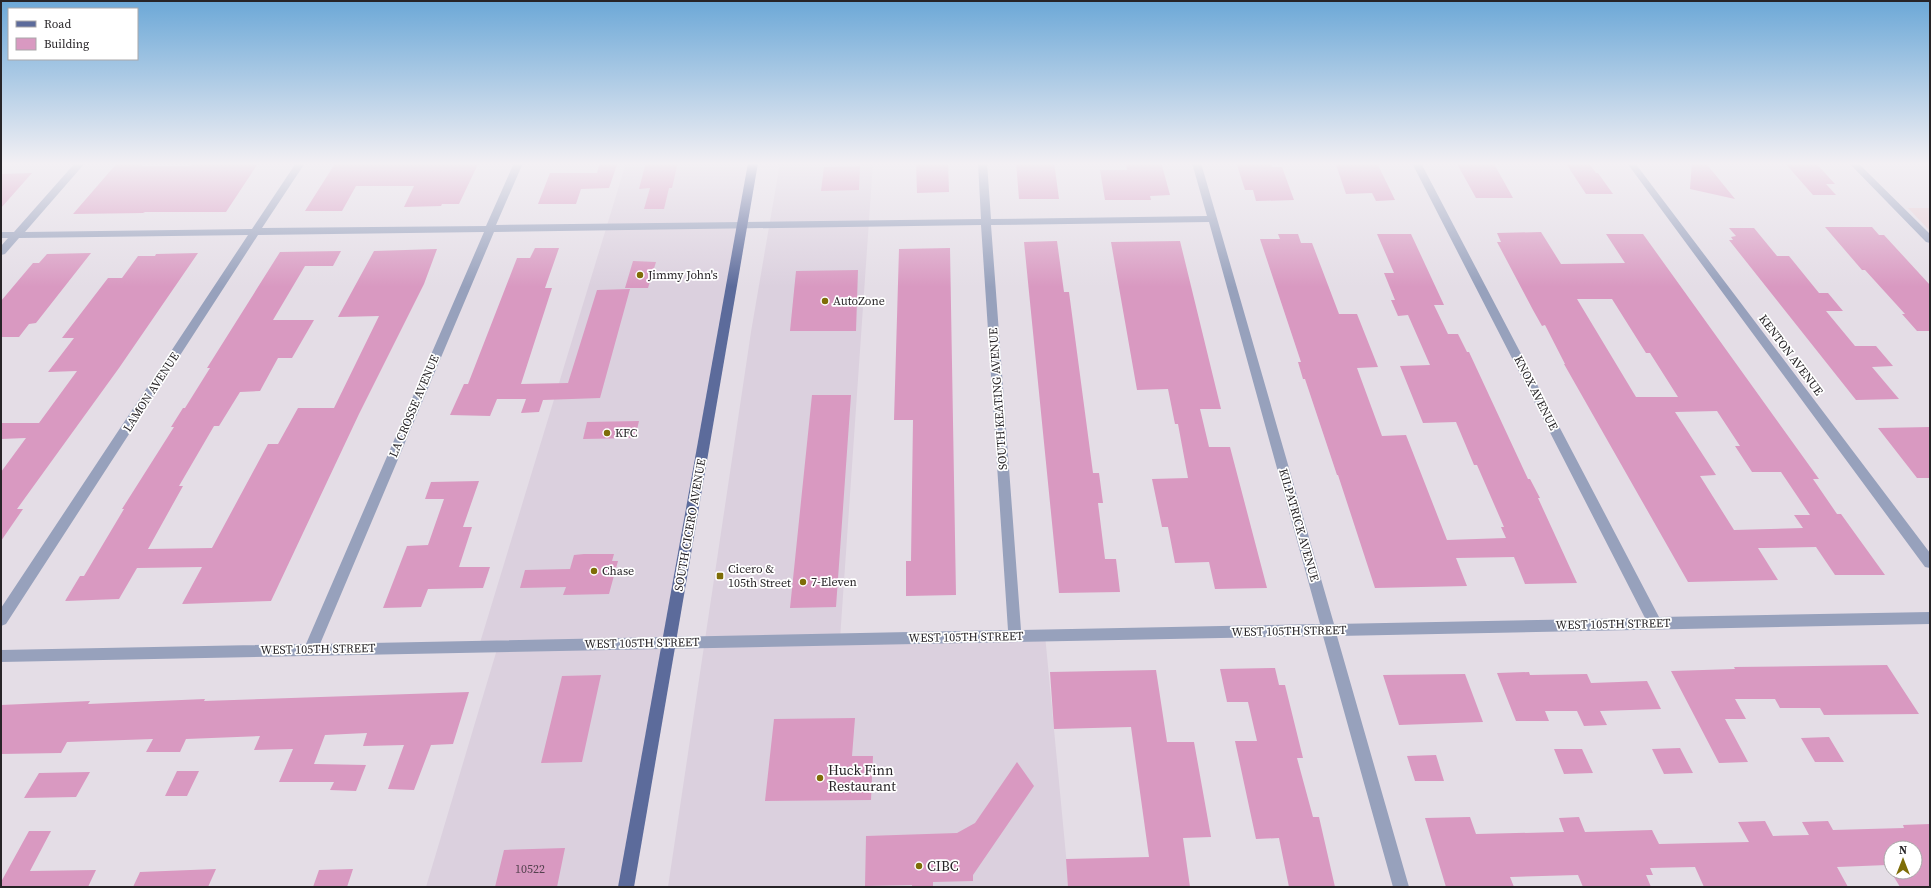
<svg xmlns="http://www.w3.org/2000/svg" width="1931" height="888" font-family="'Source Serif 4',serif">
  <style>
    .built { fill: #dbd0de }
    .education { fill: #e8ced4 }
    .building { fill: #d999c1; fill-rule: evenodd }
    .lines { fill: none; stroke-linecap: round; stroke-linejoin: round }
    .street { fill: #97a1bc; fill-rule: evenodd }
    .primary { fill: #5c6b9b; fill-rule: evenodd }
    .poi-dot { fill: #7e6d07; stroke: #fff; stroke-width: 1.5 }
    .labels { text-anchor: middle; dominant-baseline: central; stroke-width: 3.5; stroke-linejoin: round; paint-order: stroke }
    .poi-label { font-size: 12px; fill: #272427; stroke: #fff; text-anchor: start }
    .street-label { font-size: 12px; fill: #272427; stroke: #fff }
    .near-number-label { font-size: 12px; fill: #54414e }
    .near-poi-label { font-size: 14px; fill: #272427; stroke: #fff; text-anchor: start }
  </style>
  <rect width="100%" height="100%" fill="#e4dde6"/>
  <!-- built -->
  <path class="built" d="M626,163H753L626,887H426L498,646H479Z
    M780,163H873L840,639L1045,635L1069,887H668L751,332Z"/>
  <!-- education -->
  <path class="education" d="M1908,208H1930V231Z"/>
  <!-- building -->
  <path class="building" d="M118,162H144L141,166H190L193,162H259L226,212H145L143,213L73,214Z
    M336,162H479L459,204H442L441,206L404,207L414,186H356L342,211H305Z
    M600,162H618L609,188L581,189L576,204H538L550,173H597Z
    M646,162H678L672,188H669L664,209H644L650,188L639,189Z
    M916,162H948L949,192L917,193Z
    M1016,162H1054L1059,199H1019Z
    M1161,162L1170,195L1150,196L1151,200H1105L1100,170H1127L1126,163Z
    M1236,162H1271L1272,167H1282L1294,200L1256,201L1253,190H1245Z
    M1335,162H1375L1378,165L1395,200L1376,201L1372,193L1346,194Z
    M1456,162H1493L1513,198H1476Z
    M1565,162H1588L1596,173H1598L1613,194H1586Z
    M1692,162H1705L1735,199L1690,189Z
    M1784,162H1815L1835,184H1826L1836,195H1813Z
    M860,166L859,190L821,191L824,167Z
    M32,173L1,208V174Z
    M1825,227H1872L1879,235H1884L1930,285V331H1917L1902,314H1905L1865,270H1862Z
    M1729,228H1754L1777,256H1789L1819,293H1828L1843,311H1826L1855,346H1876L1893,366L1872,367L1899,399L1856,400L1729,240H1733L1731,237L1736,236Z
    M1541,232L1561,264L1625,263L1606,234H1643L1819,479H1813L1837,514H1841L1885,575H1835L1816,547L1763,548H1758L1778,580L1688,582L1564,364H1565L1545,325L1542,326L1533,310L1497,242H1501L1497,233ZM1577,299H1612L1646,353H1650L1678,397H1636ZM1717,411L1740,446H1735L1752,472H1781L1810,515H1794L1803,528L1734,530L1700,476L1716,475L1675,412Z
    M1278,234H1298L1301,243H1312L1339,314H1357L1378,367L1357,368L1382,436L1406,435L1447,540L1506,538L1501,527H1504L1477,465H1474L1456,422L1423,423L1400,366L1430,365L1408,315L1398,316L1391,300H1395L1384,273H1394L1377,234H1411L1444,305H1434L1448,334H1458L1467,352H1469L1528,479H1530L1540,498H1538L1577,583L1525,584L1514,557L1456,558L1467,586L1375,588L1338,475H1337L1305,379H1303L1298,362H1301L1260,239H1280Z
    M1057,241L1064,292H1069L1093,473H1099L1103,503H1098L1105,559H1116L1120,592L1059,593L1024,242Z
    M1180,241L1221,409H1200L1209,447H1230L1267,588L1215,589L1209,562L1175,563L1168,527H1162L1152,479L1188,478L1178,424H1175L1168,389L1137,390L1111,242Z
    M535,248H559L545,288H552L521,384L568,383L597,290L630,289L600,398L543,400L539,412L521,413L526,399H497L490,416L450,415L464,384H468L517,258H530Z
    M950,248L956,595L906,596V561H911L913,420H894L899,249Z
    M437,249L424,284L359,414L271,601L182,604L202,567L137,568L119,599L65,601L80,576H84L124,509H122L174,427H171L183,408H185L210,368H207L280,252L341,251L333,266H305L273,320H314L292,358H278L260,391L240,392L219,426H214L179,486H183L148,549L212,548L268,444H278L298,408H334L379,316L338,317L374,251Z
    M91,253L36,323L29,324L19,337H1V301L33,263H39L47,254Z
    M198,253L119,368L17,509H23L1,541V472L26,438L1,439V423H39L77,371L48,372L74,338H62L108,278H122L138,256H155L156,254Z
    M633,261L656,262L648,288H625Z
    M858,270L856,331H790L796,271Z
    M812,395H851L836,607L790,608Z
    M639,421L635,438L583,439L587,422Z
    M1930,427V478H1917L1878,428Z
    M479,481L463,527H472L459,567H490L483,588L428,589L421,607L383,608L407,546L428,545L444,499H425L431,482Z
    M584,554H614L612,561H618L609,594L563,595L566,587L520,588L525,570L570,569L574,555Z
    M1887,665L1919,714L1824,715L1820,708H1780L1775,699H1735L1746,719H1725L1748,762L1719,763L1671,671L1735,669L1734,667Z
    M1275,668L1279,685H1285L1303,758H1297L1313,817H1319L1335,887H1289L1279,838L1256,839L1235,741H1257L1248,702H1227L1220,669Z
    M1156,670L1167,742H1194L1211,837L1183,838L1190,887H1068L1066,859L1149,857L1131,727L1054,729L1050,672Z
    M1529,672L1530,675L1587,674L1591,683L1647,681L1661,709L1600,711L1607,725L1584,726L1577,711H1545L1549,721H1516L1497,673Z
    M1465,674L1483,722L1399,725L1383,675Z
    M601,675L582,762L541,763L562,676Z
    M469,692L453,744L431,745L414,790L388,789L404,745L363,746L367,733L325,735L314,764L366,765L356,791L330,790L334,782H279L293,749L254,750L260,736L186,739L180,752H146L153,739L67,742L61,753L1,754V705L90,701L88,704L205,699L204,701Z
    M855,718L852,756H873L871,800L765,801L774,719Z
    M1829,737L1844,762H1815L1801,738Z
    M1680,748L1693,773L1664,774L1652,749Z
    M1554,749H1582L1593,773L1564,774Z
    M1436,755L1444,781H1415L1407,756Z
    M1017,762L1034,786L973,875V881L933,882V887H912V885L865,886L866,836L957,833L975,823Z
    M177,771H199L187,796H165Z
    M90,772L76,797L24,798L39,773Z
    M1470,817L1476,834L1564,832L1559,818L1579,817L1585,832L1652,830L1659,844L1749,842L1738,822L1765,821L1773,836L1809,835L1802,822L1828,821L1833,830L1904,828L1903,825L1930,824V887H1900L1891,872H1915V848H1891V872L1887,865L1837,867L1848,887H1704L1695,867L1650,868L1653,875H1646L1651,887H1583L1578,875L1510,877L1514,887H1446L1425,818Z
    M29,831H51L30,871L96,870L88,887H1V882Z
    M565,848L557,887H495L504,850Z
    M216,869L208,887H133L140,872Z
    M353,869L347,887H313L319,870Z"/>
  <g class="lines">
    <!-- street -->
    <path class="street" d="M75,163H85L25,232L252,229L296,163H305L262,228L486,226L514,163H523L496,225L981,219L978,163H987L991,219L1207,216L1192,163H1201L1334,624L1645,618L1412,163H1421L1659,617L1930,612V624L1337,636L1409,887H1393L1323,636L1,662V650L306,644L484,232L258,235L6,624L1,626V608L248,235L19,238L5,254L1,255V246L8,238H1V232H14ZM1209,222L1320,624L1021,630L991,225ZM981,225L1008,630L320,644L494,232Z
      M1627,163H1635L1930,553V568L1925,567Z
      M1849,163H1858L1930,234V243L1926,242Z"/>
    <!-- primary -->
    <path class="primary" d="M748,163H758L634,887H618Z"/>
  </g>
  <!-- sky -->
  <linearGradient id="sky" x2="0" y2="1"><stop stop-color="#6ca8d7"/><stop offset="0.57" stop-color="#f3f0f4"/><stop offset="1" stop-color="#f3f0f4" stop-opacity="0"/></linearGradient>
  <rect width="1931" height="287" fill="url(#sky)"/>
  <!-- markers -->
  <g class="poi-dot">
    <circle cx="640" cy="275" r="4"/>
    <circle cx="825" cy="301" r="4"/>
    <circle cx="607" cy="433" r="4"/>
    <circle cx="594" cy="571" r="4"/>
    <rect x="716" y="572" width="8" height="8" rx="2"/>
    <circle cx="803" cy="582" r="4"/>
    <circle cx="820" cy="778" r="4"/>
    <circle cx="919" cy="866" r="4"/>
  </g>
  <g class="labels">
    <!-- poi labels -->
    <g class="poi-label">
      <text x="648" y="275">Jimmy John's</text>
      <text x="833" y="301">AutoZone</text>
      <text x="615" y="433">KFC</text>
      <text x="728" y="569">Cicero &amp;<tspan x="728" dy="14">105th Street</tspan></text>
      <text x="602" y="571">Chase</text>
      <text x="811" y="582">7-Eleven</text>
    </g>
    <!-- street labels -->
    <g class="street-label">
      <text transform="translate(1791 355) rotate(53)">KENTON AVENUE</text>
      <text transform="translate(151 392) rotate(-57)">LAMON AVENUE</text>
      <text transform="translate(1536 393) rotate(63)">KNOX AVENUE</text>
      <text transform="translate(998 399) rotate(-94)">SOUTH KEATING AVENUE</text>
      <text transform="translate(414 406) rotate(-67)">LA CROSSE AVENUE</text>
      <text transform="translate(690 525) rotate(-80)">SOUTH CICERO AVENUE</text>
      <text transform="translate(1299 525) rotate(74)">KILPATRICK AVENUE</text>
      <text transform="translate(1613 624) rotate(-1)">WEST 105TH STREET</text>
      <text transform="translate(1289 631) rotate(-1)">WEST 105TH STREET</text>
      <text transform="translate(966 637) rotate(-1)">WEST 105TH STREET</text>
      <text transform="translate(642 643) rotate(-1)">WEST 105TH STREET</text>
      <text transform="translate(318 649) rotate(-1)">WEST 105TH STREET</text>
    </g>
    <!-- near-number labels -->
    <g class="near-number-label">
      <text x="530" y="869">10522</text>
    </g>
    <!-- near-poi labels -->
    <g class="near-poi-label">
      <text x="828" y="770">Huck Finn<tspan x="828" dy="16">Restaurant</tspan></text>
      <text x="927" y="866">CIBC</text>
    </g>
  </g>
  <!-- border -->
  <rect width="1931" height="888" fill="none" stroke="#272427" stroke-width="4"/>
  <!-- legend -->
  <rect x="8" y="8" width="130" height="52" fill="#ffffff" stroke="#a9a7a9"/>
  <rect x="16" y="21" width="20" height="6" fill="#5c6b9b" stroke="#a9a7a9"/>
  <text x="44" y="28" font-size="12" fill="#272427">Road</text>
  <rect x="16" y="38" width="20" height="12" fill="#d999c1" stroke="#a9a7a9"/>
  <text x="44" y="48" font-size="12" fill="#272427">Building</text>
  <!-- north arrow -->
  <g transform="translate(1903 860)"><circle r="19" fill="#ffffff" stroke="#a9a7a9"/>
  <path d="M0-3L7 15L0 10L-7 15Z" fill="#7e6d07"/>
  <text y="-6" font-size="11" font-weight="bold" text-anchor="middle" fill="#272427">N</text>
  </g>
</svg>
